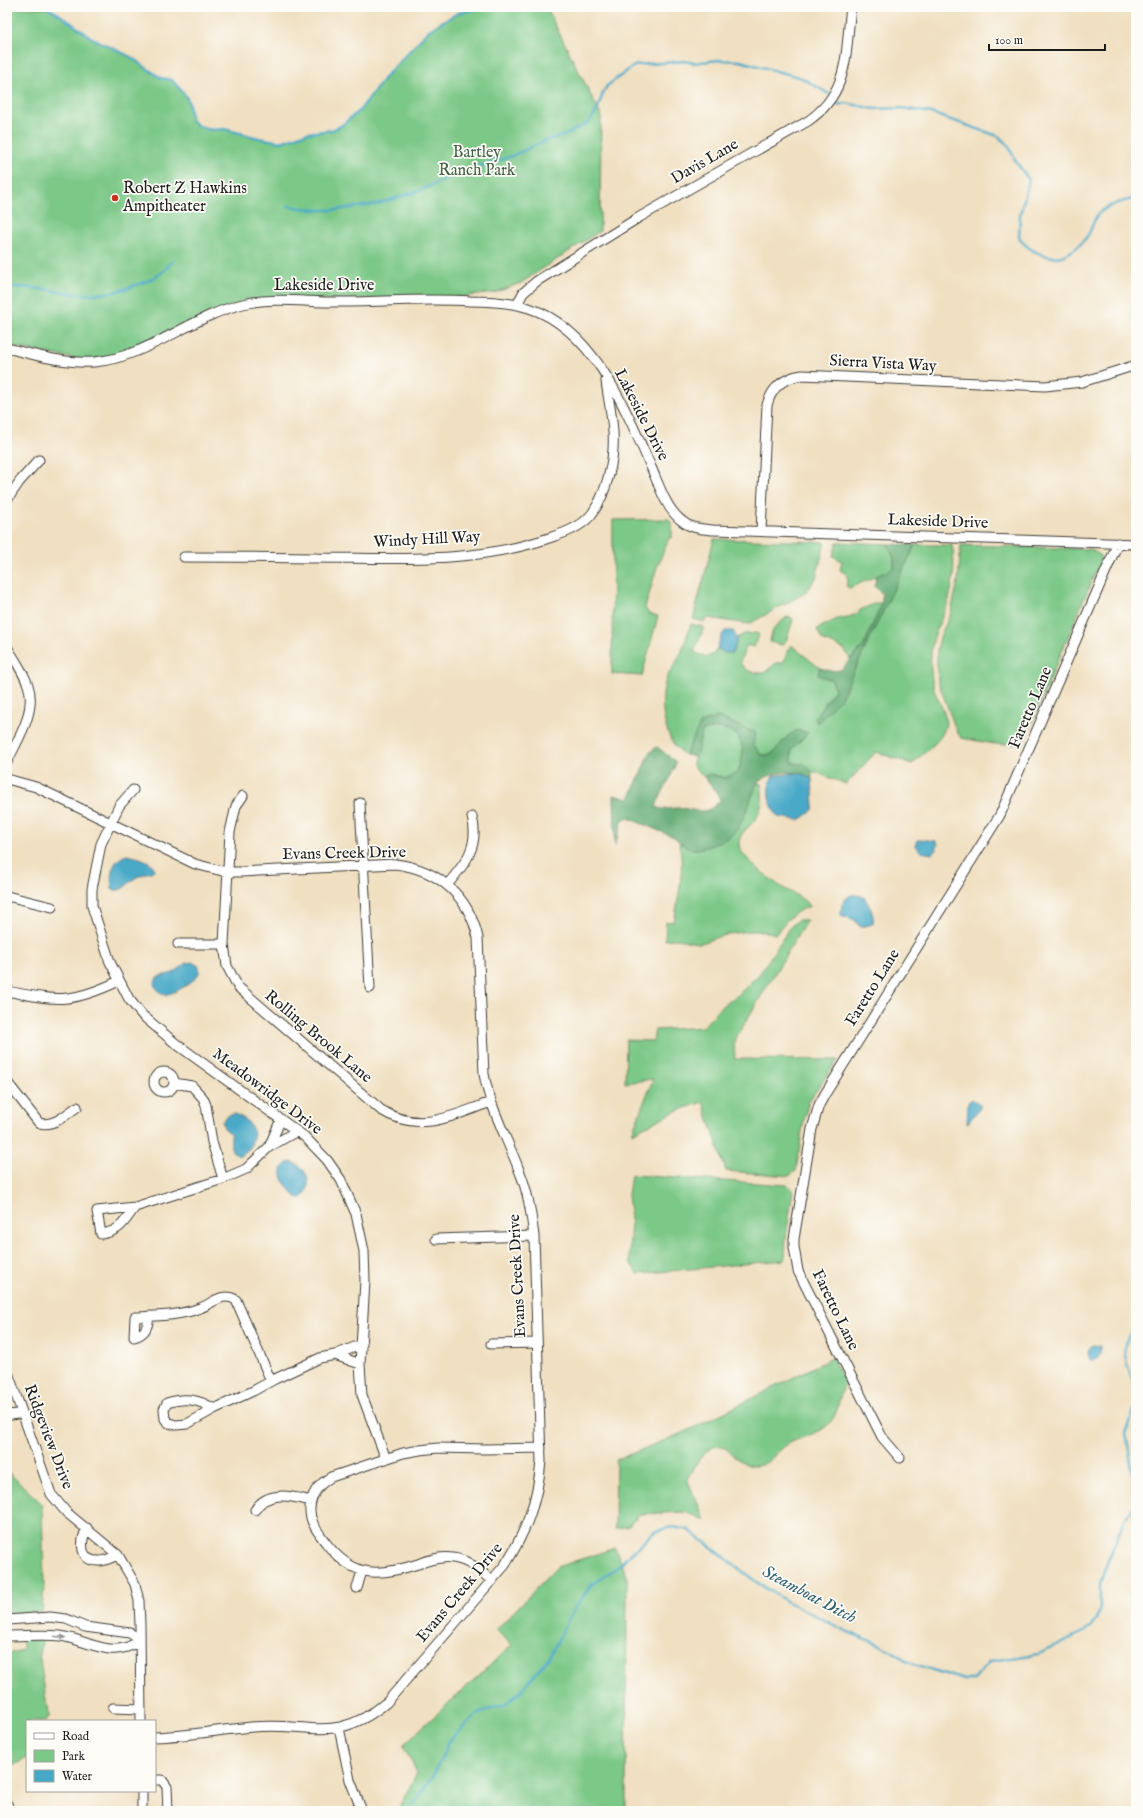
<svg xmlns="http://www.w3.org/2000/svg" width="1143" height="1818" font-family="'IM FELL English',serif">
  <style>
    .green { fill: #7bc887; stroke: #4c7252 }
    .forest { fill: #64ac74; stroke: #406448 }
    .water { fill: #48a9c7; stroke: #326272 }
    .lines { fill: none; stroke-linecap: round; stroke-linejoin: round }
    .stream { stroke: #48a9c7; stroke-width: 2.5 }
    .minor-casing { stroke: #3c3935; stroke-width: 11 }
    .minor { stroke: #fff; stroke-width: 9 }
    .oneway { fill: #999 }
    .poi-dot { fill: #c8321e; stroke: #fdfcf7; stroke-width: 1.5 }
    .labels { text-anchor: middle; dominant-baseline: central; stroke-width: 3.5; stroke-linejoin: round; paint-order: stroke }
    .park-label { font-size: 16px; fill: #426147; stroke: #fdfcf7 }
    .street-label { font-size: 16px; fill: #1c1c1c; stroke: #fdfcf7 }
    .poi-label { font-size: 16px; fill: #1c1c1c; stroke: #fdfcf7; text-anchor: start }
    .water-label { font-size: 17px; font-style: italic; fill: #326272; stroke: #fdfcf7 }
  </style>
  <rect width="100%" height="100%" fill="#fdfcf7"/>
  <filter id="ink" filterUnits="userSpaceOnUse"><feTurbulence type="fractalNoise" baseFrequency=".025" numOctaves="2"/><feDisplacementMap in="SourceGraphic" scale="8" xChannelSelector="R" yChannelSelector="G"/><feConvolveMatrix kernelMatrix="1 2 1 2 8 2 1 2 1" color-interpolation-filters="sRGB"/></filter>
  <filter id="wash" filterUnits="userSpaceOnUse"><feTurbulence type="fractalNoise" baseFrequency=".012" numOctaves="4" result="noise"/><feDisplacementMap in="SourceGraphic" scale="16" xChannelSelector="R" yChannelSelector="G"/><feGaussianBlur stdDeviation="0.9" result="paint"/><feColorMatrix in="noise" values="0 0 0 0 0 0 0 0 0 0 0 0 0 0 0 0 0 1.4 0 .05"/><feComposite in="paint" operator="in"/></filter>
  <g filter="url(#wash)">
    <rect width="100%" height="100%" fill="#f0dfc0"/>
    <!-- green -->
    <path class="green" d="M7,7L49,8L92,38L129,56L161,78L172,80L186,96L189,104L191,120L198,126L212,130L224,129L259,138L281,142L307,133L332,130L348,121L368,101L385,77L429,30L440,22L458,13L485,7H546L601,115L600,231L521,283L494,293L451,298L247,300L136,350L88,361L7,346Z
      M669,519L672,525V538H669L657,567L645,608L649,614L658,616L642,676L612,674L613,520Z
      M714,539L825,542L816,578L805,593L749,624L707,618L705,622L693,619Z
      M837,542L888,544L894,559V569L849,588L846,586L848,580L846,574L840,570L842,561L833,556Z
      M915,545H952C956,564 953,591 946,608C939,624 932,637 931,654C930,665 931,677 934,688C937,701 949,715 945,728C941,742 922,754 912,764L876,752L846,784L812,771L805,764L792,763L791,750L808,733L788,736L771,755H761L753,744L756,733L701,723L685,755C664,742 659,705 665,683C668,673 674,667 678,659C684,648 687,635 691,624L704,627L694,652L707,657L714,654L717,648L725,653L735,648L737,638L744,634L757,633L759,636L753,647L747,645L740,662C745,672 754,673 764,673L776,663H783L791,645L820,668L818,675L832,680L835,690L824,704L841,698Z
      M961,545L1090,549L1100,555L1101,559L1024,741L1021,744H995L961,738L956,730L943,695L938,682L937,664V649L941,634L950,616L958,581Z
      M876,603H882L864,645L850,659L844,649L822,640L817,629L841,617L844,619L859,613L860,610Z
      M787,617H791L793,620L786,641L782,645L770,642C771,628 777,625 787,617Z
      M714,728C719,728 726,728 730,730C747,738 744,758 738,772L725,778L709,774L704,777C701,773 695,769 693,765C692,762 701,737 702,731Z
      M757,783L761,784C763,796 763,807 757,817C751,827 738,832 739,845C740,856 768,877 777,884C787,891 803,897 810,906C795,911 784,921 776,934C756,928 735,932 715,938C711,939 703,944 698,943C686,942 679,937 665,940L666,922L674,921C679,896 685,867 679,843C698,852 693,849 711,845C742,837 746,810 757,783Z
      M798,920H807L734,1041L735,1059L838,1060L809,1101L804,1120L796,1171L789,1176L726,1171L703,1102L676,1111L632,1133L653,1079L625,1083L626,1040L653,1041L655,1030L703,1027L722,1006L738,995L760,973L791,926Z
      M631,1175L787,1185L793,1190L786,1237L785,1260L638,1274L630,1263L629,1255L631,1221L628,1195Z
      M832,1358L846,1384C838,1394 840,1409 832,1420C821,1435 805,1435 790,1443C779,1448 773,1461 761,1465C730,1475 725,1409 687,1479L705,1520L685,1512L639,1514L629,1526L615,1529L616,1460L685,1432Z
      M7,1471L42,1504L44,1585L42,1612L7,1613Z
      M615,1548L627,1576L626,1808L582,1811H397L417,1773L403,1745L512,1645L496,1630L557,1567Z
      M23,1639H43L39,1653L48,1713L50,1715L46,1721H27V1758L7,1769V1654L23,1650Z"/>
    <!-- forest -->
    <path class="forest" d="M888,544L915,545L841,698L817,723L815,717L835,690L832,680L818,675L820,668L831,671L841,670L864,645L882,603V594L875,587L876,576L894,568V559Z
      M718,717L756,733L753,744L761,755H771L788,736L797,730L808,733L791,750L792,763L805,764L812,771V780C799,767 769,772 757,783C751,798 746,818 736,831C730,839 701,851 692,849C685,847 679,842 674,837L628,818L623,819L615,845L614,795L629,799L650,752L657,747L676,762C672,779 661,791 656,807C664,811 668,808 677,808C696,808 704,819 720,800L716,791L704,777L709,774L725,778L738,772C751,741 736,721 702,731L696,757L685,755L701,723Z"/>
    <!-- water -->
    <path class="water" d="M725,631H733C739,639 736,645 732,653H725L717,648L722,635Z
      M797,773L803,774L812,780L814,805L813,810L803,818L798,820L778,817C769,804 765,789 773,776Z
      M921,839L936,841L938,844L936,850L932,854L921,852L915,846L917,840Z
      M127,855C136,857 150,859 155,869L153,871C147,873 140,875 134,879C128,883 121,894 112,889C110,875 111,860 127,855Z
      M851,895H857L864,897C869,905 875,914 873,924L860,927L855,920L841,915C841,906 842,900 851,895Z
      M192,962L199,966C199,970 200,972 198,975C194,982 170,997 163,994C159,992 157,988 154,985L157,977L173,973L187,963Z
      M972,1099L980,1104V1108L967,1124L968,1102Z
      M234,1114C244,1117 250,1122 254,1133L250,1148L240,1156C228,1152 231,1144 231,1134L224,1128L222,1122L227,1116Z
      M291,1162C308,1166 315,1188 300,1199C293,1196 280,1180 282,1171C282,1168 285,1165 287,1163Z
      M1093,1345L1100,1346C1102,1352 1098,1361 1092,1361C1086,1355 1087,1349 1093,1345Z"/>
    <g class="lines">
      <!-- stream -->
      <path class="stream" d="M46,7L57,13L92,38L129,56L161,78L172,80L186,96L189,104L191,120L198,126L212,130L224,129L259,138L281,142L307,133L332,130L341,126L360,110L385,77L429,30L458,13L485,7
        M836,103L839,105L845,103L851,104L874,109L902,108L931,113L998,136L1008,145L1015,160L1029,180L1020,215L1019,237C1025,247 1033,251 1043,255C1061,262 1077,250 1088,235C1092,229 1093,219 1099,213C1108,205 1124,201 1136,198
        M288,206L315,210H335L378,204L421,190L459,173L512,156L547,140L566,135L589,122L597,111L603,93L607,86L631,68L636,65L685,61L693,63L718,60L740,61L802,78L829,94
        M7,287C30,286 48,290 70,293C93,296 118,293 139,284C154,279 164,273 173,260
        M1136,1326C1113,1350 1131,1367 1136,1392
        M409,1811L434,1774L449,1741L476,1715L485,1711L505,1705L520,1692L550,1656L571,1614L592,1584L615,1569L654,1532L672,1527L689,1530L755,1581L786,1601L848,1632L879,1644L911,1663L964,1680H974L990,1661L1039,1654L1091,1628L1097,1620L1100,1607V1585L1104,1571L1121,1528L1133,1504V1475L1126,1433L1136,1405"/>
    </g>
  </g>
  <g filter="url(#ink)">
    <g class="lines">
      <!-- minor casing -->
      <g class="minor-casing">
        <path id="minor" d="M517,305L523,293L537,281L638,218L808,121C850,92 845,54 851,7
          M7,348C34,355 66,364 94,362C146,358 192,316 243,304C273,297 305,302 335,302C381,302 425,298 470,301C490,301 510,302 529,308C594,329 626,410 651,467C659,485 666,509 682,521C691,529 703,529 714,530L1136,544
          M7,500L20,481L39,460
          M761,531L767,405C772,387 783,378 802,375L1045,386L1082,382L1136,365
          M184,557C229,557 273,557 317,558C395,558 474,564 549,538C564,533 580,528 591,515C607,494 615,458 613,432C612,415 608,397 606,381
          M7,647C14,659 23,671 28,685C37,711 18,739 7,762
          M7,779L36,787L195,864L222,871L241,872L395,864C438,869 469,896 478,938L484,1074C490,1108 507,1138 519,1170C528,1191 531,1213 534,1236L541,1461C538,1500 526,1532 505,1565L387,1702C335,1746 309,1721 252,1727C219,1730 188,1736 155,1737
          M133,790L119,806L101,844L92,889V906L110,962L129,999L142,1015L175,1043L305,1137L327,1160L341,1180L356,1214L364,1251L365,1281L360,1364L362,1395L386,1459
          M243,796L236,806L230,832L224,944L227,966L238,987L381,1110C420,1134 451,1116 491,1102
          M360,803L370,988
          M447,885C465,864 480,846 472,817
          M7,896L52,907
          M178,944H224
          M7,991C59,1001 70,1004 119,981
          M154 1082a10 10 0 1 1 20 0a10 10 0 1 1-20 0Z
          M7,1082L39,1123C54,1127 65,1115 77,1107
          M174,1083L192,1086L203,1098L206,1105L212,1142L223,1179
          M269,1147L297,1131
          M135,1207C124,1222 121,1231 101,1234L97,1211L135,1207L223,1179L246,1169L269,1147L281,1119
          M436,1239L534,1236
          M149,1316C148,1327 145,1334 134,1337L135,1317C157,1316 179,1316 200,1308C212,1304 223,1291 236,1300L271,1381
          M491,1344L537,1343
          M335,1355L360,1364
          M7,1370L51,1494L66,1512L118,1555L135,1584L139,1601L140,1625L141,1721
          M214,1409C198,1399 184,1397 167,1403L164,1409L165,1419L169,1423L176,1425L187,1424L214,1409L253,1391L275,1379L320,1358L335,1355L362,1344
          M7,1413L11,1415L22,1413
          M900,1458L882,1437L798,1271L794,1247V1239L812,1129L819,1105L825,1094L1000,815L1118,543
          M255,1510C267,1490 291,1496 311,1501
          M87,1528C80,1542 79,1562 100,1561C106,1561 112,1557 118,1555
          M492,1581C481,1571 469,1560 453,1558C441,1556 429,1560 418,1564C378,1577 353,1578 326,1543C318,1532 309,1522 310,1508C311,1493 319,1484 331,1477L403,1453L420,1450L438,1448L485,1449L541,1448
          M357,1588L362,1571
          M7,1620L50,1617L66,1619L85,1627L130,1633L140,1640C113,1661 89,1640 60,1636C43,1634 25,1636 7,1636
          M113,1708L141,1709
          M339,1728L350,1780L362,1811
          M155,1780H162L167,1787L168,1811
          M142,1791V1811
          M7,1804L10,1811"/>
      </g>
      <!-- minor -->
      <use href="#minor" class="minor"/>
    </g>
    <!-- one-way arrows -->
    <defs><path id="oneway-solid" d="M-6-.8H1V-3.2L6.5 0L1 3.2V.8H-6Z"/></defs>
    <use class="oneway" href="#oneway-solid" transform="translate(60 1637) rotate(7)"/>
  </g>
  <!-- markers -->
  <circle class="poi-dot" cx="115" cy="198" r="4"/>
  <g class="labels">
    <!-- park labels -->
    <g class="park-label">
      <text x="477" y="153">Bartley<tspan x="477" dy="18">Ranch Park</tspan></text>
    </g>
    <!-- street labels -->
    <g class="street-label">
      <text transform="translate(705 162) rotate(-30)">Davis Lane</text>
      <text x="324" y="286">Lakeside Drive</text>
      <text transform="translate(883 364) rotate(3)">Sierra Vista Way</text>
      <text transform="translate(641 415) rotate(63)">Lakeside Drive</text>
      <text transform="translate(938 522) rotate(2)">Lakeside Drive</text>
      <text transform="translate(427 540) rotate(-3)">Windy Hill Way</text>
      <text transform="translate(1031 708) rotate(-67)">Faretto Lane</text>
      <text transform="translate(344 854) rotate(-1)">Evans Creek Drive</text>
      <text transform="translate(873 988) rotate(-58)">Faretto Lane</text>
      <text transform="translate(318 1037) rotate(40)">Rolling Brook Lane</text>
      <text transform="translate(267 1092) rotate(37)">Meadowridge Drive</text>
      <text transform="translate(518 1276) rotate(-93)">Evans Creek Drive</text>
      <text transform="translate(835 1310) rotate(64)">Faretto Lane</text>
      <text transform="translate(48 1437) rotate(69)">Ridgeview Drive</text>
      <text transform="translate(460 1593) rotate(-50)">Evans Creek Drive</text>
    </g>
    <!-- poi labels -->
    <g class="poi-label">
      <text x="123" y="189">Robert Z Hawkins<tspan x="123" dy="18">Ampitheater</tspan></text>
    </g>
    <!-- water labels -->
    <g class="water-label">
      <text transform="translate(809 1595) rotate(28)">Steamboat Ditch</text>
    </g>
  </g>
  <!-- margin -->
  <rect width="1143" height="1818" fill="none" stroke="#fdfcf7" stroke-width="24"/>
  <!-- legend -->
  <rect x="26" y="1720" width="130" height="72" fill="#fdfcf7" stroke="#a3a29f"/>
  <rect x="34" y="1733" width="20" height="6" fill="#ffffff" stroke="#a3a29f"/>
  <text x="62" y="1740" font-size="12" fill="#1c1c1c">Road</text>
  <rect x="34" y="1750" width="20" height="12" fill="#7bc887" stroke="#a3a29f"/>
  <text x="62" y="1760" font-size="12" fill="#1c1c1c">Park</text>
  <rect x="34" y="1770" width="20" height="12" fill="#48a9c7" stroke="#a3a29f"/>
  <text x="62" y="1780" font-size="12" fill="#1c1c1c">Water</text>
  <!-- scale -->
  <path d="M989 44v6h116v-6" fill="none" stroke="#1c1c1c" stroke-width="2"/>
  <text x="995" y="44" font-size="12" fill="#1c1c1c" stroke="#fdfcf7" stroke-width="3" paint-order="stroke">100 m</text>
</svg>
